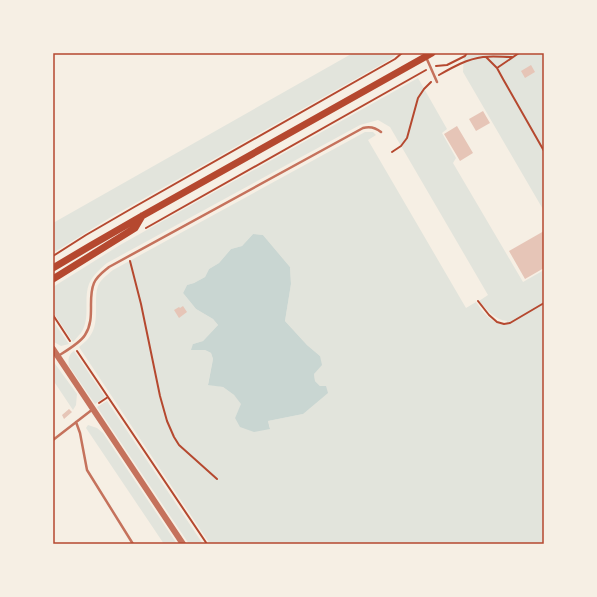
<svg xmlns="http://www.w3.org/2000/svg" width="597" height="597" font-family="Cabin,sans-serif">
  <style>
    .green { fill: #e2e4dc; fill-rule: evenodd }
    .water { fill: #c9d6d2 }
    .building { fill: #e6c5b7 }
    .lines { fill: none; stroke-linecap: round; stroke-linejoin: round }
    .path { stroke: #b5482f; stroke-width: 2 }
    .service { stroke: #c5725c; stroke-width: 2.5 }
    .tertiary { stroke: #c5725c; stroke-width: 6 }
    .secondary { stroke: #b5482f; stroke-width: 7 }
    .neatline { fill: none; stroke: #b5482f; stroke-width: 1.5 }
  </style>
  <rect width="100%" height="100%" fill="#f6efe4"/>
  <!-- green -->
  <path class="green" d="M353,53H398L391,59L111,217L53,253V223Z
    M464,53H544V211L463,72Z
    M418,78L447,129L442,133L456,158L453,163L523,282L544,270V544H210L79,347C97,334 96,322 96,302C96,297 96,291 98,286C101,279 107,275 113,270L365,132H373L376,135L368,140L466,308L476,302C484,314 491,323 506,325L507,321C495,320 487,310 479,301L488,295L390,127L378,120L360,125L107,263C100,269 93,275 89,284C83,300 91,317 81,333C78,336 76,339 73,342L53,312V287L120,245ZM253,234L263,235L290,267L291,284L285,321L307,345L320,356L314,374L315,381L320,386L303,414L268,421L270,428L235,418L242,404L234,395L223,387L208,384L213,359L211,353L193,344L203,341L218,325L213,319L196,309L183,293L187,285L194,283L205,277L209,269L219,263L231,249L242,246Z
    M53,321L69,344L61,346L54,342Z
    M74,351L105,397L95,404L69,366C68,360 68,355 74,351Z
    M53,361L77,394L76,405L73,410L53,380Z
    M107,401L203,544H189L97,407Z
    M88,425L97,428L103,433L177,544H164L86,428Z"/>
  <!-- water -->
  <path class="water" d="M253,234L263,235L290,267L291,284L285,321L307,345L320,356L322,365L314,374L315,381L320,386H326L328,393L303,414L268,421L270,429L254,432L240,427L235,418L241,404L234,395L223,387L208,385L213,359L211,353L205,350H191L193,344L203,341L218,325L213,319L196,309L183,293L187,285L194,283L205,277L209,269L219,263L231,249L242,246Z"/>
  <!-- building -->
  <path class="building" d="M531,65L535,72L525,78L521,71Z
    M483,111L490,123L476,131L469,119Z
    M457,126L473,153L460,161L444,134Z
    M544,231V268L525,279L509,251Z
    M183,306L187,312L179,318L174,310L179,307L180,308Z
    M69,409L72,412L64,419L62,415Z"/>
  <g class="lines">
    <!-- path -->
    <path class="path" d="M486,57L497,68L503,79L544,151
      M436,66L447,65L465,56L467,53
      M497,68L519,53
      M439,75C453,67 467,59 483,57C493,56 503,57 512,57
      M392,152L401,146L407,138L418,98L424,89L431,82
      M146,228L426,70
      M53,256L86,235L136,206L395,59L402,53
      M130,261L141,304L160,396L167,421L174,437L179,445L217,479
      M478,301L489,315L497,322L504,324L510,323L544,303
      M53,315L70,341
      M77,351L207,544
      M99,403L108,397"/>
    <!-- service -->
    <path class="service" d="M426,57L437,82
      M58,356C66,351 80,343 85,335C96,318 87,299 94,283C97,276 103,272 109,267L363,128C370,126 375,127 381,132
      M76,422L80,433L87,470L133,544
      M53,440L93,409"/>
    <!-- tertiary -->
    <path class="tertiary" d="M53,349L183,544"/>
    <!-- secondary -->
    <path class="secondary" d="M53,268L90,246L142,216L432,53
      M53,279L135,228L142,216"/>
  </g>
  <!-- border -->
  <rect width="597" height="597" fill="none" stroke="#f6efe4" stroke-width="108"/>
  <rect x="54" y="54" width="489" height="489" class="neatline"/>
</svg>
